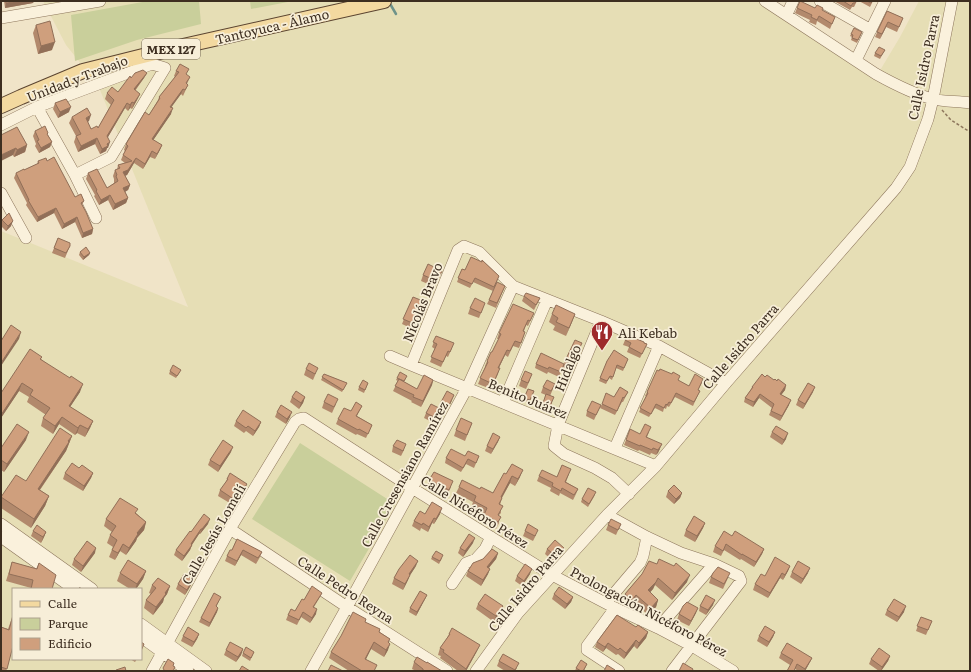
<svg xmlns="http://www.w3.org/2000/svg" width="971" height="672" font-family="Literata,serif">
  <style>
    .farmland { fill: #e6deb5; fill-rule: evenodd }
    .green { fill: #c9cf9b }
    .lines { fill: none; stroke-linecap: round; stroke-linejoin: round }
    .stream { stroke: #6f938a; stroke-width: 2.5 }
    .minor-casing { stroke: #8d765c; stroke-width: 12 }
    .major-casing { stroke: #5b4430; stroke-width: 16 }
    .path { stroke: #8d765c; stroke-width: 1.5; stroke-dasharray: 3 2; stroke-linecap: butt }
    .minor { stroke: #faf1dc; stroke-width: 11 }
    .major { stroke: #f3d9a0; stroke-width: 14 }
    .wall { fill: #b2896c }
    .shaded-wall { fill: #916f58 }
    .building { fill: #cf9f7d; stroke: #916f58 }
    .labels { text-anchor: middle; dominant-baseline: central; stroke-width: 3.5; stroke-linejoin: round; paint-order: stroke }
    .shield { fill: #f7eed8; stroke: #756857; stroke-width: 1 }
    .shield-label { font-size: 12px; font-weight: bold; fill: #3d2e20 }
    .street-label { font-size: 13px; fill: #3d2e20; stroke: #f7eed8 }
    .poi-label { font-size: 13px; fill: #3d2e20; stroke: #f7eed8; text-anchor: start }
  </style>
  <rect width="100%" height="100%" fill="#f0e4c8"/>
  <!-- farmland -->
  <path class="farmland" d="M43,1H772L879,72L900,37L919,1H970V671H1V231L188,307L98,85L66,45ZM13,589H141V659H13Z"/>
  <!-- green -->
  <path class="green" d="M148,1H199L201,24L137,40L75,61L71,15Z
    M250,1H293L251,9Z
    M300,443L395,504L350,581L252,519Z"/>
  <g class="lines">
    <!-- stream -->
    <path class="stream" d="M389,2L396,14"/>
    <!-- minor casing -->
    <g class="minor-casing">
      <path id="minor" d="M765,1L876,74C894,84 913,94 933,99C945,102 958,101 970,103
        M820,1L871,30
        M787,14L793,1
        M1,18L100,1
        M856,60L885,1
        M37,107L75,175L96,218
        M1,125L37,107L152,64L165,68L111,157L75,175
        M1,193L26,238
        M601,321L558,425L554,446L564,454L595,468L612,478L629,494
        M390,356L411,365L656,466
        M411,365L458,250L464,246L479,252L513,286L601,321L659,346L726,383
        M503,403L547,300
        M615,448L659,346
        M607,515L647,537L681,553L714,564L739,576L741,581L672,671
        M1,524L92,589
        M230,529L347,607L447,671
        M1,537L74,589
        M452,584L466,563L476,559L485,549L491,537
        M606,603L640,563L643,556L647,537
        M615,608L587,646V650L619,671
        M141,624L206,671
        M658,628L714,564
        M141,637L188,671
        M152,671L230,529L295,422L299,419L304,418L412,488L552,575L615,608L658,628L692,646L733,671
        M311,671L347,607L467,388L513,286
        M476,671L518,613L607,515L656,466L726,383L896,188L910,167L928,119L933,99L952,1"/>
    </g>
    <!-- major casing -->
    <g class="major-casing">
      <path id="major" d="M1,106L21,97L83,71L183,46L384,1"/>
    </g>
    <!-- path -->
    <path class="path" d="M942,110L951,120L970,132"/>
    <!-- minor -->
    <use href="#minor" class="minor"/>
    <!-- major -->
    <use href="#major" class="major"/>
  </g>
  <!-- wall -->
  <path class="wall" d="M4,1H34L33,3L5,8Z
    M834,1H857L854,7H852L850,10Z
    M859,1H873L870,7Z
    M797,8H815L822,10L835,17L830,29L817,21L816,25L809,22L810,20L795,13Z
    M887,11L903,18L897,32L886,27L880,39L875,37Z
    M36,25L52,50L38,54L33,33Z
    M851,34H861L857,43L851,40L852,37L850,36Z
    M885,50L880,59L874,56L875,53Z
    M176,71L190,77L187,84L188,85L183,96L181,94L171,107V114L153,140L162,145L155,159L150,157L143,169L134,163L127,175L125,176L130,185L128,190L125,191L128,198L126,203L113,210L108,200L99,205L94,196L95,195L86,179L88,173L107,188L114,183V179L113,176L115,170H117L118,165L125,163L121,160L123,155L125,151L124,150L126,144L149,115L158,100L159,97L175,77L174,76Z
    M147,73L144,78L135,91L140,94L137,100L132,109L130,108L128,111L125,108L108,137V148H107L106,151L100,154L95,144L78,152L74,142L76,136L69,123L72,117L89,121L87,122L91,129L98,128L111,105L105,99L107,93L118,92L131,78Z
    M55,103L69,112L58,118L53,109Z
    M35,131L48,135L52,142L50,147L39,153L35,146L36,144L33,136Z
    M1,135L27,145L25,152L14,157Z
    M38,161H47L75,197L84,201L82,205L93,229L92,234L82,238L75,222L62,229L54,213L37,222L26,205L27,203L14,178L16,173L24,170L37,164Z
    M2,220L11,226L6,231L1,226V222Z
    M58,238L70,246L65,258L52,253Z
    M80,252L90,253L89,255L83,260L79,255Z
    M482,260L499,276L493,291L473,282L470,288L457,282L462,269L465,270L481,262Z
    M442,271L435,287L421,281L423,275Z
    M505,286L496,308L487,304L489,300Z
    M524,296L540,298L534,310L522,301Z
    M413,297L422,303L428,305L422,319H421L415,330L402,324Z
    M470,308H483L479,318L468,314Z
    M534,313L528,326L526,325L524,331L523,338L519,348L513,346L508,357L505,355L499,368L498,374L491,389L478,384L485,367V366L487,361L492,352L499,339H497L499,333Z
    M552,314H575L566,336L553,330L555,326L549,322Z
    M627,335L647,344L640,358L627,352L629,347L623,345Z
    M436,336L452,348L448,357L446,356L441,367L430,362L435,349L432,347Z
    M580,348L570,370L563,367L559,377L548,372L547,374L535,368L536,364H564L565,361Z
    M42,357L41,359L80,392L70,407L93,421L90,428L85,437L77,433L75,435L59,424L53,434L41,426L43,418L46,415L27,402L29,397L19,391L1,418V393Z
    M628,359L623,371L616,368L612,380L609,378L606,384L599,381L607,361Z
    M306,369L316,373L313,380L304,375Z
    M170,371L180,372L176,378L169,374Z
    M659,371L689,386L702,383L698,390L700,391L698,395L693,406L675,397L669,407L667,406L666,409L664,408L663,412L655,408L649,417L639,412L646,396H645L647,392Z
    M324,374L347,383L342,392L321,380Z
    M765,377L777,381L786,385L785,390L781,395L789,405L780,421L769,415L772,408L759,398L753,407L744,402L745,398L751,389L752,387Z
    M397,378H406L404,382L417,389L433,380L432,385L421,407L411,402L412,401L393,391L398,381L396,380Z
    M521,380H530L526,389L519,386Z
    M368,383L364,393L358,390L359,387Z
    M555,384L550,396L552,403L548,411L541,408L546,395L541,393L543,387Z
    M528,389L534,391L529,403L523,400Z
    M628,392L623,402H622L615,415L600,408L602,404L614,397Z
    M813,392L803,409L796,405L798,400Z
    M292,397H305L303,403L299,409L290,402Z
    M452,400L447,411L439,407L441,402Z
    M324,402L336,404L332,413L322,408Z
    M601,405L594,420L586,416L587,411Z
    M362,406L357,416L372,425L366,438L357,434L356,435L336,424L338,419Z
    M439,408L432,422L424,418L426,413Z
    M277,412L290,417L286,424L275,417Z
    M236,421L261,422L259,427L253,436L246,431L244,433L234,426Z
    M472,423L465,441L454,436L456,430Z
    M649,432L647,437L660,449L656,455L651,453L650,455L639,450L638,451L624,445L626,440L640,434Z
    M772,432L786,439L782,445L770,437Z
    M72,436L66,451L40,490L49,496L45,506L31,528L1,508V497L26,481Z
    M500,437L491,454L485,451L487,446Z
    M26,440L4,472L1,470V448Z
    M393,446L404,450L401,456L392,452Z
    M231,452L218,472L208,465L210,460Z
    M465,456H479L474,468L466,464L461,472L445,463L446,458Z
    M79,468L93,473L91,478L83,491L63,479L65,473Z
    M506,474L520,477L515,486L510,483L502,498L500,505L501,513L499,515V523L496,529L481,521L484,514L471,508L473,502L456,493L459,487L480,489L493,493Z
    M569,474L566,482L578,489L576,494L573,500L560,493L559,496L550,491L551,488L537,481L539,476L557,477Z
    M227,479L245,490L233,505L218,496L220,490L225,484Z
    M429,480L451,487L447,495L427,486Z
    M668,491L682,493L680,498L674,504L666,497Z
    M595,495L588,507L581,502L582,499Z
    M136,513L146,522L144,530L137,538L136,541L126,555L120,551L115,560L109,557L113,547L107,543L110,535L112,532L104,526L106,519Z
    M425,514H440L434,524L432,523L428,532L421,528L420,531L412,526L414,521Z
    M705,523L703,528L695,542L684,536L686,530Z
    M208,524L200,534H199L192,545L190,550L182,561L174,555L176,550L191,532Z
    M621,524L616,535L606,530L608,525Z
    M33,531L46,532L44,537L41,543L31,536Z
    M525,531L536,535L533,541L523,536Z
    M732,536L764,549L762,554L754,567L741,559L740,560L724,550L721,556L713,552L715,546Z
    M237,539L262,552L260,557L256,564L241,555L235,566L225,561L227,556L232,550Z
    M473,543L463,557L458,553L460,548Z
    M547,549L562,553L554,562L545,554Z
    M95,553L81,572L72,565L74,559Z
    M498,553L496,559L489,568L488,574L481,586L466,576L468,571Z
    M432,557L442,558L439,564L431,559Z
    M12,562L36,569L39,563L52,589H30L31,588L6,581Z
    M416,566L410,575L408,580L403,590L392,584L394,578Z
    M790,566L788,571L783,580L780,578L768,598L753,590L755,584L765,576Z
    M146,571L143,579L136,589H130L117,581L120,573Z
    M792,572L808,573L801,584L790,577Z
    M530,574L522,586L515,581L517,576Z
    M642,574L687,582L672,600L655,585L653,589L650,592L658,600L656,607L648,615L634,602L630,607L622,601L625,594Z
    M711,577L728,578L723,589L709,583Z
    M178,584L191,585L185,595L176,589Z
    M152,585L170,586L167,594L164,598L163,602L153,615L144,608L146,600L151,594L149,593Z
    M322,593L320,597L314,607L316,614L310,623L301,617L297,625L286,620L288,615L295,611L304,600Z
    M554,594L573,597L571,602L565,609L552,599Z
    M427,595L425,599L416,616L409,612L410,608Z
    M219,601L216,607L218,608L217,612L209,627L199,622L201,618Z
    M478,604L501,611L494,622L476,609Z
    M713,605L706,615L699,611L700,606Z
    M887,610L904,612L897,622L885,615Z
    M696,613L689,626L677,620L679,614Z
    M13,615V646L6,671H1V627L8,629Z
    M921,617L932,621L926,635L916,631Z
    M365,622L390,639L388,642V650L384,657L371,649L366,659L375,671H349L329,658L331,652Z
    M636,627L648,632L646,638L637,649L634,646L624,659L618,654L616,655L606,648L603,652L595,647L597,642Z
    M775,632L773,637L767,647L757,641L759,636Z
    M199,634L197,639L192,647L181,641L183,636Z
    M449,634L477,651L466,671H458L440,658L441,656L438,655L440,648L447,638Z
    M243,649L241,655L236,662L224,655L226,650Z
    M254,652L250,661L242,656L243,653Z
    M781,653L812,658L810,662L805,671H798L790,665L779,658Z
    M890,656L888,661L881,671H879L869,664L871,659Z
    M130,659H137L135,662Z
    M499,661L517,668L515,671H505L497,666Z
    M414,662L427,663L442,671H416L412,669Z
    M587,664L584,671H575L576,668Z"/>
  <!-- shaded-wall -->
  <path class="shaded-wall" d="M21,1H34L33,3L5,8L6,3Z
    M888,22L886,27L880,39L882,34Z
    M55,42L52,50L38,54L41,46Z
    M147,73L144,78L131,95L134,89Z
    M183,89L181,94L168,112L170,107Z
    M140,94L137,100L132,109L134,103Z
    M132,102L130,108L128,111L130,105Z
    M127,103L125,108L105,142L107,136Z
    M71,107L69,112L58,118L60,112Z
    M173,108L171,114L150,145L152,139Z
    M91,115L89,121L83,124L86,118Z
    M97,138L95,144L78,152L81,146Z
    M52,142L50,147L39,153L41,148Z
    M110,142L108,148H107L106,151L100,154L102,149L107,144Z
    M27,145L25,152L14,157L17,150Z
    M162,145L160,150L155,159L157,154Z
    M16,148L13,155L1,161V155Z
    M152,151L150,157L143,169L145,164Z
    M136,158L134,163L127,175L121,177L123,172Z
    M130,185L128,190L122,194L123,188Z
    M110,195L108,200L99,205L101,200Z
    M128,198L126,203L113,210L115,204Z
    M56,208L54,213L37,222L38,217Z
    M77,217L75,222L62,229L64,224Z
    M13,221L11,226L6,231L8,226Z
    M93,229L92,234L82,238L83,233Z
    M90,253L89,255L83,260L84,257Z
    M575,314L572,322L566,336L569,328Z
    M21,332L19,339L1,366V363Z
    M507,350L505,355L496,373L498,368Z
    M433,380L432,385L421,407L423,401Z
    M22,383L19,391L1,418V415Z
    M83,384L80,392L66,413L69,406Z
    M786,385L785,390L778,399L780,394Z
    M815,387L813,392L803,409L805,404Z
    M760,394L759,398L753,407L754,402Z
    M454,395L452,400L447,411L449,405Z
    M305,397L303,403L299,409L301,403Z
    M791,400L789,405L780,421L782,416Z
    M292,412L290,417L286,424L287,419Z
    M62,417L59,424L53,434L55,426Z
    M93,421L90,428L85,437L88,429Z
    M261,422L259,427L253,436L255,431Z
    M80,425L77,433L75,435L78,428Z
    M29,432L26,440L4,472L7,464Z
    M788,433L786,439L782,445L784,440Z
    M72,436L66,451L34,498L38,489Z
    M500,437L498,442L491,454L493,449Z
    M662,444L658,453L656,455L658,450Z
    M233,447L231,452L218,472L220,466Z
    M523,470L520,477L515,486L518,479Z
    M93,473L91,478L83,491L84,486Z
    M512,476L510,483L498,504L501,497Z
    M247,484L245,490L233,505L235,500Z
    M682,493L680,498L674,504L676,499Z
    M49,496L45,506L31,528L34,519Z
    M442,508L440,514L434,524L436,519Z
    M434,518L432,523L428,532L429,527Z
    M210,519L208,524L200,534L202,529Z
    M146,522L144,530L137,538L136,541L126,555L129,548L137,533Z
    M705,523L703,528L695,542L697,536Z
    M201,529L199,534L189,549L191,544Z
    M46,532L44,537L41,543L43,537Z
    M475,538L473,543L463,557L465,551Z
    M123,544L120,551L115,560L118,553Z
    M192,545L190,550L182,561L184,556Z
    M96,548L95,553L81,572L83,566Z
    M564,548L562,553L554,562L556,556Z
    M764,549L762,554L754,567L756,562Z
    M243,550L241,555L235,566L237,561Z
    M498,553L496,559L485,572L487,567Z
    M418,561L416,566L407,580L409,574Z
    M790,566L788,571L783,580L785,575Z
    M810,568L808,573L801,584L803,579Z
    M490,569L488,574L481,586L483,580Z
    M532,569L530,574L522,586L524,581Z
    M146,571L143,579L136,589H135L137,584Z
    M782,573L780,578L768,598L770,593Z
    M410,575L408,580L403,590L405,584Z
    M690,575L687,582L672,600L675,593Z
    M658,578L653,589L646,597L648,590Z
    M193,579L191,585L185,595L187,590Z
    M170,586L167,594L164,598L163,602L153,615L156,607L165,593Z
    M427,595L425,599L416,616L417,612Z
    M636,595L634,602L630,607L632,600Z
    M573,597L571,602L565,609L567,604Z
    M658,600L656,607L648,615L651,608Z
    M715,600L713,605L706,615L708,610Z
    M503,606L501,611L494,622L496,616Z
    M906,606L904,612L897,622L899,617Z
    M218,608L217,612L209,627L210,623Z
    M698,608L696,613L689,626L691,621Z
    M317,609L316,614L310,623L312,618Z
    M648,632L646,638L637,649L639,643Z
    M775,632L773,637L767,647L769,642Z
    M199,634L197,639L192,647L194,642Z
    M636,640L634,646L624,659L626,653Z
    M374,642L371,649L363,665L365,659Z
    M608,643L606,648L603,652L605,647Z
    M390,644L388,650L384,657L386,650Z
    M480,645L477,651L466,671H465Z
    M243,649L241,655L236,662L238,657Z
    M890,656L888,661L881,671L882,667Z
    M812,658L810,662L805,671H804Z"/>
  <!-- building -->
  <path class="building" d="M6,1H21L6,3Z
    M800,1L815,8L817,5L823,8L822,10L835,17L832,24L819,16L817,20L811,17L812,15L797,8Z
    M843,1H856L855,3H853L851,6Z
    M867,1H873L871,3Z
    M887,11L903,18L899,27L888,22L882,34L877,32Z
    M50,21L55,42L41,46L36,25Z
    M854,28L862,32L858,40L852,38L853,35L851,34Z
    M879,47L885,50L881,56L875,53Z
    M180,64L189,69L186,74L190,77L186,83L188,85L185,90L183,89L170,107L173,108L152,139L162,145L157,154L152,151L145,164L136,158L128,170L123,172L130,185L123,188L128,198L115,204L110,195L101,200L96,191L97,190L88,173L97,169L107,188L118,181L116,176L117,175L115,170L120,168L118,165L132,161L123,155L128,146L126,144L145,112L149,115L160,98L159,97L179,72L176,71Z
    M143,70L147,73L134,89L140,94L134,103L132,102L130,105L127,103L107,136L110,142L107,144L108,146L102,149L97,138L81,146L76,136L81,134L72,117L87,108L91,115L86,118L91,129L97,126L98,128L114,100L107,93L112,87L118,92L130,76L131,78L135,73Z
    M66,99L71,107L60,112L55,103Z
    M45,126L48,133L47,134L52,142L41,148L37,141L39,140L35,131Z
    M17,127L27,145L17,150L16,148L1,155V135Z
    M54,157L75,197L81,194L84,201L81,203L86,212L93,229L83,233L77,217L64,224L56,208L38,217L28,200H29L16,173L24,169V170L39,163L38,161L46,158L47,161Z
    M9,213L13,221L8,226L2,220Z
    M58,238L70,243V246L66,253L54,248Z
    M86,247L90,253L84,257L80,252Z
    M471,257L482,262V260L499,276L494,287L475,278L472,284L458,278L462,269L465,270Z
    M428,264L442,271L437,281L423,275Z
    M497,282L505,286L497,303L489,300Z
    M526,293L540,298L536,305L524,296Z
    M413,297L423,301L422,303L428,305L424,315L422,314L417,325L403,319Z
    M475,298L485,303L481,313L470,308Z
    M513,304L534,313L530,321L528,320L523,331L525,332L521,343L515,341L510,351L507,350L498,368H500L493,384L480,378L488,362L487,361L491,352H492L501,334L499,333Z
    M556,305L575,314L569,328L556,322L558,318L552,314Z
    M11,325L21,332L1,363V341Z
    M627,335L644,342V343L647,344L642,354L629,347L631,343L625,340Z
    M436,336L454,343L450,352L448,351L443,362L431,357L437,344L433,342Z
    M575,340L582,343L572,364L565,361Z
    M30,349L42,357L40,359L70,378L71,376L83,384L69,406L93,421L88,429L80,425L78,428L62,417L55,426L43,418L50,408L30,395L33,390L22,383L1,415V393Z
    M614,350L628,359L624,368L617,365L613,377L610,376L607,381L600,378L607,361Z
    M541,353L564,364L561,372L549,367L548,369L536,364Z
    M309,363L318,368L315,374L306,369Z
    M173,365L181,370L177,376L170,371Z
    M660,369L672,374L673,372L680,376L678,380L689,386L695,374L703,379L698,390L700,391L694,402L676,393L671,403L669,402L667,405L666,404L664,408L656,404L651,414L640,408L648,393L647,392L657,370L659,371Z
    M525,371L532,374L528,383L521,380Z
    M400,372L407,376L404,381L397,378Z
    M324,374L347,383L343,390L322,377Z
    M762,374L765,377L767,375L774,380L775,379L777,381L778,379L786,385L780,394L791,400L782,416L771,411L774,404L760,394L754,402L745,398L753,387H752Z
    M424,375L433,380L423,401L413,397L414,395L395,386L399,379L417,389Z
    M363,380L368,383L365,390L359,387Z
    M547,380L555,384L551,391L543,387Z
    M808,383L815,387L805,404L798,400Z
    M620,387L628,392L624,398L623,397L617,411L602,404L606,393L614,397Z
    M528,389L534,391L530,400L524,398Z
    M296,391L305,397L301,403L292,397Z
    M447,391L454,395L449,405L441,402Z
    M328,394L338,399L334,407L324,402Z
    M546,394L554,397L550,406L543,403Z
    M592,401L601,405L596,415L587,411Z
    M356,402L362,406L356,416L372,425L368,434L359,429L358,430L338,419L344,408L351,411Z
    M431,404L439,408L434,417L426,413Z
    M281,405L292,412L287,419L277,412Z
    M243,410L261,422L255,431L248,426L246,428L236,421Z
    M461,418L472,423L467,435L456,430Z
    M17,424L29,432L7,464L1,460V448Z
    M645,424L651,427L646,437L662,444L658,450L653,448L652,450L640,445V446L626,440L630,429L640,434Z
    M776,426L788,433L784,440L772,432Z
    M60,428L72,436L68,441L69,442L38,489L49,496L34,519L1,497L16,475L26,481Z
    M493,433L500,437L493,449L487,446Z
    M223,440L233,447L220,466L210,460Z
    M397,440L406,444L403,451L393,446Z
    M451,449L465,456L468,451L479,456L476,463L468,459L463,468L446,458Z
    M72,463L79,468L82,465L93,473L84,486L65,473Z
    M512,464L523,470L518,479L512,476L501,497L502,498L499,504L503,506L498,515L501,517L498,522L484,515L487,508L474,501L476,496L459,487L462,480L480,489L481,487L493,493L504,473L506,474Z
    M562,465L571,469L565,482L578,489L574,495L562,488L561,491L552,486L553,483L539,476L542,470L557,477Z
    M434,472L453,481L449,490L429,480Z
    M230,473L247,484L235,500L220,490L228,479H227Z
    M674,485L682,493L676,499L668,491Z
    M588,488L596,492L589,504L582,499Z
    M120,498L138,509L135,513L146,522L137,533L138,534L129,548L123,544L118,553L112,550L117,540L110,535L116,526L106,519Z
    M432,502L442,508L436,519L434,518L429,527L423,523L422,525L414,521L420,511L425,514Z
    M204,514L210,519L202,529H201L191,544L192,545L184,556L176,550L190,531L191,532Z
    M694,516L705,523L697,536L686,530Z
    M611,519L621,524L618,530L608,525Z
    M528,524L538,530L535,536L525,531Z
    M37,525L46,532L43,537L33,531Z
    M724,531L732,536L735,531L764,549L756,562L742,554V555L726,544L723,551L715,546Z
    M469,534L475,538L465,551L460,548Z
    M237,539L262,552L258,558L243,550L237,561L227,556L230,550H232Z
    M555,540L564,548L556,556L547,549Z
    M87,541L96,548L83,566L74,559Z
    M492,549L498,553L487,567L490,569L483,580L468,571L473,563L483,559Z
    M436,551L443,555L440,561L432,557Z
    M410,555L418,561L409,574L410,575L405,584L394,578L399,569Z
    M775,557L790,566L785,575L782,573L770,593L755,584L761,574L765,576Z
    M659,559L674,566L676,563L690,575L675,593L658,578L656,582L648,590L658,600L651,608L636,595L632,600L625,594L642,574L649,561L657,564Z
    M128,560L146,571L137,584L120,573Z
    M798,561L810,568L803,579L792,572Z
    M12,562L37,569L39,563L56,575L52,589H31L33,580L9,574Z
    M525,564L532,569L524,581L517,576Z
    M718,567L730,573L724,584L711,577L713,573Z
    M184,574L193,579L187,590L178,584Z
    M158,578L170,586L165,593L166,594L156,607L146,600L156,588L152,585Z
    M312,586L322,593L313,607L317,609L312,618L303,612L299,620L288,615L291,609L295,611L302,599L304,600Z
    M559,587L573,597L567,604L554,594Z
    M420,591L427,595L417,612L410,608Z
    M214,593L221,597L216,606L218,608L210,623L201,618Z
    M485,594L503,606L496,616L478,604Z
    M706,595L715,600L708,610L700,606Z
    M894,599L906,606L899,617L887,610Z
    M687,602L698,608L691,621L679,614L683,606Z
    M353,612L366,619L365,622L380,629L379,632L390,639L388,642L390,644L386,650L374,642L365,659L377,665L374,671H362L331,652L341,636Z
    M13,615V646L7,669L1,667V627L9,630Z
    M617,615L636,627L638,625L648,632L639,643L636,640L626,653L620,648L618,650L608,643L605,647L597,642Z
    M921,617L932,621L928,630L917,626Z
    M765,626L775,632L769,642L759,636Z
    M188,627L199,634L194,642L183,636Z
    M452,628L480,645L466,669L443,652L444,650L440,648L450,634H449Z
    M141,642L144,644L141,651Z
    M230,642L243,649L238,657L226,650Z
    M787,643L812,658L805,669L797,664L794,671H787L793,660L781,653Z
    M246,647L254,652L251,658L243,653Z
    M879,648L890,656L882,667L871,659Z
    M503,654L519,663L515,670L499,661Z
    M417,657L427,663V662L442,671H425L423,670V669L414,662Z
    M168,659L174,663L173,666L175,667L173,671H163L164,670L163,668Z
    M581,660L587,664L583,671H581L576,668Z
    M683,663L693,669L692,671H679Z
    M331,665L343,671H328Z
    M607,665L615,670L614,671H604Z
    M242,666L250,671H239Z
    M125,667L126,671H117L116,670Z"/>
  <!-- icons -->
  <defs>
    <g id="restaurant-pin" transform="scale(1.15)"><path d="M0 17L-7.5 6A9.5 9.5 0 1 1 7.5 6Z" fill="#9e2a2b" stroke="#f7eed8"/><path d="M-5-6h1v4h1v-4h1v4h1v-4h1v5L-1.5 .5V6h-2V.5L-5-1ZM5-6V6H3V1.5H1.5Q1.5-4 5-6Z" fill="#fff"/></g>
  </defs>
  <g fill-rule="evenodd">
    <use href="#restaurant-pin" x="602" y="332"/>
  </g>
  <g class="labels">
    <!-- shield labels -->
    <rect class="shield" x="142" y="39" width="58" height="20" rx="3"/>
    <g class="shield-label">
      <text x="171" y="49">MEX 127</text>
    </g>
    <!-- street labels -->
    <g class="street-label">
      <text transform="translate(272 26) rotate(-13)">Tantoyuca - Álamo</text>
      <text transform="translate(923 67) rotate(-78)">Calle Isidro Parra</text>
      <text transform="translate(77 78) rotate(-21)">Unidad y Trabajo</text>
      <text transform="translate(422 302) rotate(-68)">Nicolás Bravo</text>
      <text transform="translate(740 346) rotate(-49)">Calle Isidro Parra</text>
      <text transform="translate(567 368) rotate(-68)">Hidalgo</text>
      <text transform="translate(528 398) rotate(22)">Benito Juárez</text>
      <text transform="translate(404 474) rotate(-61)">Calle Cresensiano Ramírez</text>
      <text transform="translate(475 511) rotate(32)">Calle Nicéforo Pérez</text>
      <text transform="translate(213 534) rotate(-60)">Calle Jesús Lomelí</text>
      <text transform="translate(525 588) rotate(-50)">Calle Isidro Parra</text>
      <text transform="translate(346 589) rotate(33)">Calle Pedro Reyna</text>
      <text transform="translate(649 611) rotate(28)">Prolongación Nicéforo Pérez</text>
    </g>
    <!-- poi labels -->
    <g class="poi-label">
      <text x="618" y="332">Ali Kebab</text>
    </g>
  </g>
  <!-- border -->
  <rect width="971" height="672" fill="none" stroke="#3d2e20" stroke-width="4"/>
  <!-- legend -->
  <rect x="12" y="588" width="130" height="72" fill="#f7eed8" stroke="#ada18e"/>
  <rect x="20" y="601" width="20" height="6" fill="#f3d9a0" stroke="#ada18e"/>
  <text x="48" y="608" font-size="12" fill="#3d2e20">Calle</text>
  <rect x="20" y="618" width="20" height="12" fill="#c9cf9b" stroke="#ada18e"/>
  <text x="48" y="628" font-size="12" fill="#3d2e20">Parque</text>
  <rect x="20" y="638" width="20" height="12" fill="#cf9f7d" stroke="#ada18e"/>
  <text x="48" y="648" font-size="12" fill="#3d2e20">Edificio</text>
</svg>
